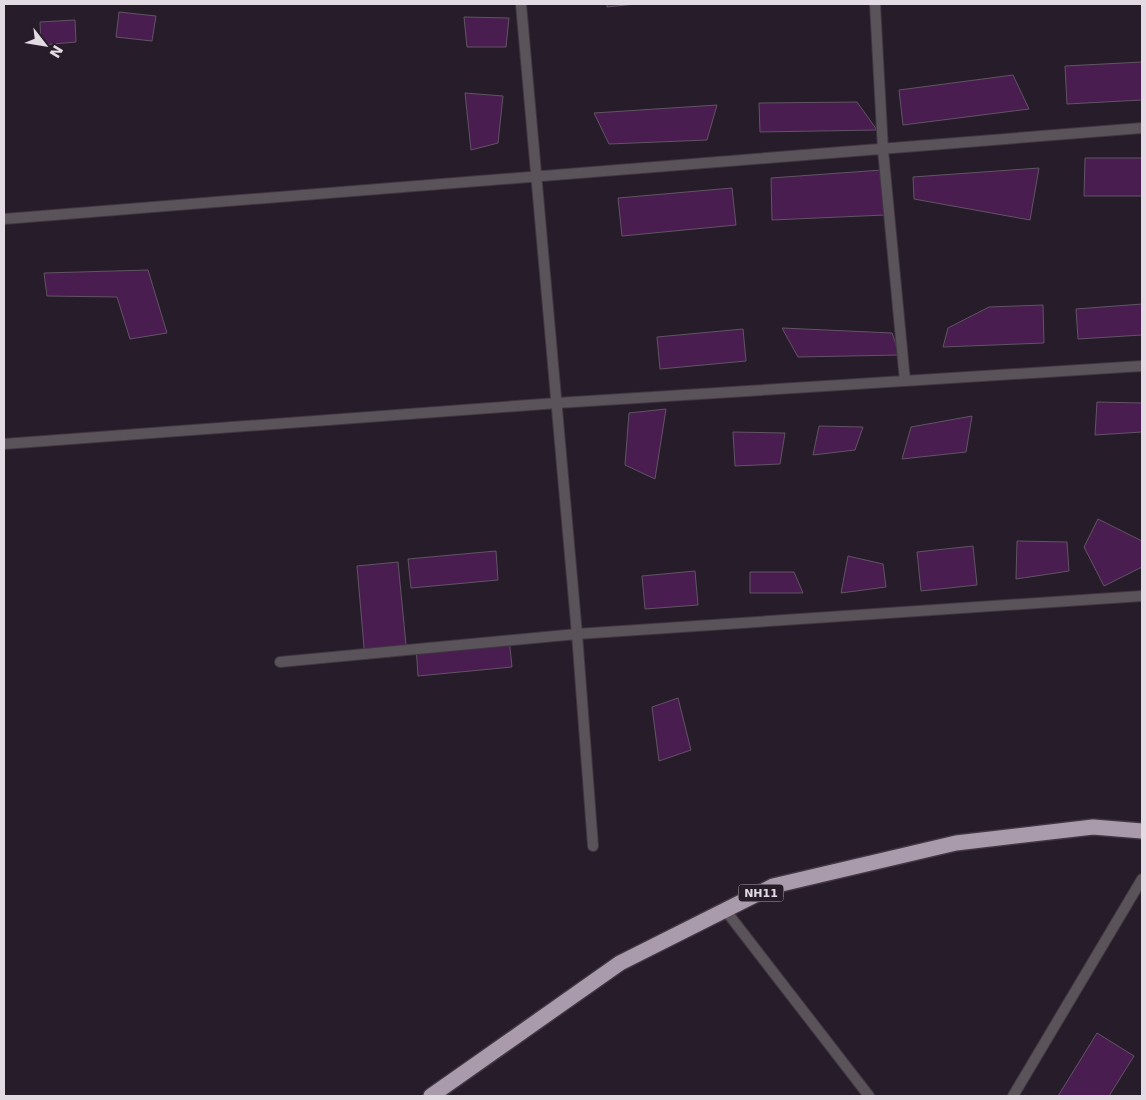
<svg xmlns="http://www.w3.org/2000/svg" width="1146" height="1100" font-family="'DejaVu Sans',sans-serif">
  <style>
    .building { fill: #4a1d50; stroke: #615463 }
    .lines { fill: none; stroke-linecap: round; stroke-linejoin: round }
    .lane-casing { stroke: #413743; stroke-width: 12 }
    .highway-casing { stroke: #413743; stroke-width: 18 }
    .lane { stroke: #5a545a; stroke-width: 10 }
    .highway { stroke: #aa9bac; stroke-width: 15 }
    .labels { text-anchor: middle; dominant-baseline: central; stroke-width: 5; stroke-linejoin: round; paint-order: stroke }
    .shield { fill: #271c29; stroke: #aaa2ab; stroke-width: 1 }
    .shield-label { font-size: 11px; font-weight: bold; fill: #e2dbe3 }
  </style>
  <rect width="100%" height="100%" fill="#271c29"/>
  <!-- building -->
  <path class="building" d="M607,4H635L607,7Z
    M119,12L156,16L152,41L116,37Z
    M464,17L509,18L506,47H467Z
    M75,20L76,42L41,45L40,22Z
    M1142,62V100L1067,104L1065,66Z
    M1013,75L1029,109L903,125L899,90Z
    M465,93L503,96L498,143L471,150Z
    M857,102L877,130L760,132L759,103Z
    M717,105L707,140L609,144L594,113Z
    M1085,158H1142V196H1084Z
    M1039,168L1030,220L914,199L913,177Z
    M882,170L885,215L772,220L771,178Z
    M732,188L736,225L622,236L618,198Z
    M148,270L167,333L130,339L117,297L47,296L44,273Z
    M1142,304V335L1078,339L1076,309Z
    M1043,305L1044,343L943,347L948,328L989,307Z
    M782,328L892,333L900,355L798,357Z
    M743,329L746,361L660,369L657,337Z
    M1097,402L1142,403V432L1095,435Z
    M666,409L655,479L625,465L629,413Z
    M972,416L966,452L902,459L911,427Z
    M819,426L863,427L855,450L813,455Z
    M733,432L785,433L780,464L735,466Z
    M1098,519L1142,541V567L1104,586L1084,547Z
    M1017,541L1067,542L1069,571L1016,579Z
    M973,546L977,585L921,591L917,552Z
    M496,551L498,580L411,588L408,559Z
    M848,556L883,564L886,587L841,593Z
    M398,562L407,655L365,659L357,566Z
    M695,571L698,605L645,609L642,576Z
    M750,572H794L803,593H750Z
    M509,638L512,667L418,676L416,646Z
    M678,698L691,750L659,761L652,707Z
    M1097,1033L1134,1056L1109,1096H1058Z"/>
  <g class="lines">
    <!-- lane casing -->
    <g class="lane-casing">
      <path id="lane" d="M521,4L577,634L593,846
        M875,4L883,150L905,381
        M4,219L1142,128
        M4,444L557,403L1142,366
        M280,662L577,634L1142,596
        M726,911L869,1096
        M1013,1096L1142,879"/>
    </g>
    <!-- highway casing -->
    <g class="highway-casing">
      <path id="highway" d="M431,1096L620,963L773,886L956,843L1093,827L1142,831"/>
    </g>
    <!-- lane -->
    <use href="#lane" class="lane"/>
    <!-- highway -->
    <use href="#highway" class="highway"/>
  </g>
  <g class="labels">
    <!-- shield labels -->
    <rect class="shield" x="738.5" y="884.5" width="45" height="17" rx="4"/>
    <g class="shield-label">
      <text x="761" y="893">NH11</text>
    </g>
  </g>
  <!-- border -->
  <rect width="1146" height="1100" fill="none" stroke="#e2dbe3" stroke-width="10"/>
  <!-- north arrow -->
  <g transform="translate(45 45) rotate(121)" stroke="#271c29" stroke-width="4" paint-order="stroke">
  <path d="M0-4L9 19L0 12L-9 19Z" fill="#e2dbe3"/>
  <text y="-8" font-size="14" font-weight="bold" text-anchor="middle" fill="#e2dbe3">N</text>
  </g>
</svg>
